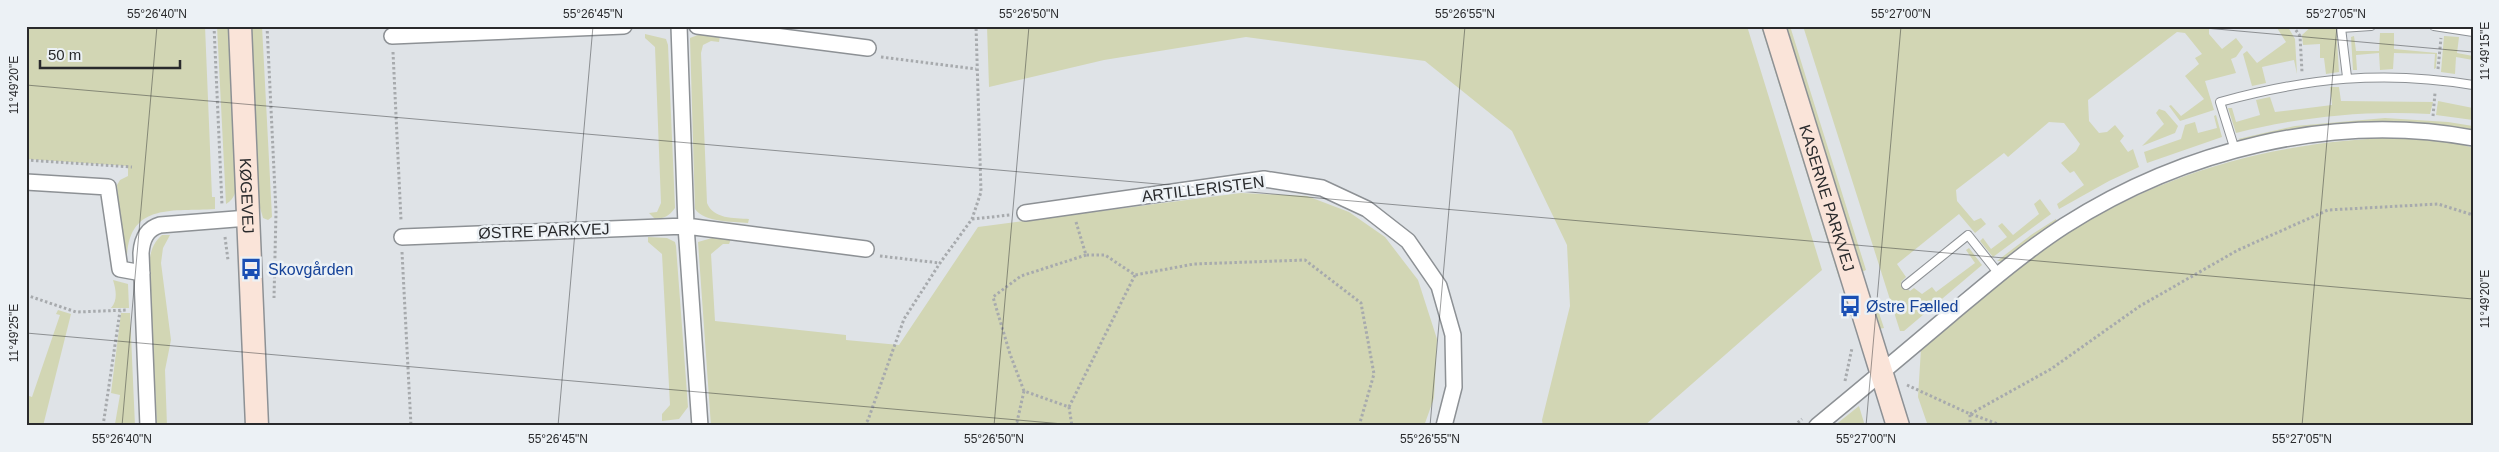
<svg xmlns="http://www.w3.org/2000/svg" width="2499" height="452" font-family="Helvetica,sans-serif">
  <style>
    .green { fill: #d2d6b4 }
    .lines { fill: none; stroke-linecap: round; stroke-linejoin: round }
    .lane-casing { stroke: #8d9195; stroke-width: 10 }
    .street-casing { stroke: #8d9195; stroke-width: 18 }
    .secondary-casing { stroke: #8d9195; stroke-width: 25 }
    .path { stroke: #a7aaad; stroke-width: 3; stroke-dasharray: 2.5 2.5; stroke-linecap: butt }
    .lane { stroke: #fff; stroke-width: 8 }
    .street { stroke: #fff; stroke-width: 15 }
    .secondary { stroke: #fae4d9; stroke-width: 22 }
    .ticks { fill: none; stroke: #292a2c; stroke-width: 1; stroke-opacity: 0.45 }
    .labels { text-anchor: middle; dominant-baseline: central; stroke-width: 5; stroke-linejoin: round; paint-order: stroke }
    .street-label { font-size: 16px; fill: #292a2c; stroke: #ecf1f5 }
    .transit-label { font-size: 16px; fill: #164399; stroke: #ecf1f5; text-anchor: start }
    .neatline { fill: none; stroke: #292a2c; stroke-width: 2 }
    .ticks-label { font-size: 12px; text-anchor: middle; fill: #292a2c }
  </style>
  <rect width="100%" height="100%" fill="#dfe3e7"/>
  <!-- green -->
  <path class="green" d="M26,26H205L212,197H215V209C174,212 130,202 127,256L123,254L117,185L120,180L128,176V166L26,159Z
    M217,26H228L236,179C236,191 236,198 226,204Z
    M250,26H262L272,217L268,220L263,218L259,204Z
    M987,26H1747L1822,270L1644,426H1543L1542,420L1570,306L1567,245L1512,131L1425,61L1246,37L1104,60L989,87Z
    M1761,26H1766L1843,276L1839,278Z
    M1785,26H1790L1866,270L1862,272Z
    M1803,26H2209V34L2222,49L2236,38L2243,47L2236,57L2231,59L2236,73L2205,81L2214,110L2180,121L2169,106L2171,105L2181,116L2204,99L2185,76L2199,64L2195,58L2202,54L2185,33L2177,32L2088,100L2089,121L2099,133L2107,132L2115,125L2124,136L2120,141L2128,152L2133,149L2139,167L2109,181L2059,209L2057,204L2084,185L2074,171L2070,173L2061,163L2076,151L2080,144L2064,123L2049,122L2008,157L2004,153L1956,190L1957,201L1974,221L1981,218L1986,224L1975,233L1959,214L1897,264L1906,277L1901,282L1910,291L1914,288L1922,294L1932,287L1936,292L1975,263L1966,250L1969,248L1982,265L1904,331H1900Z
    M2279,26L2288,27L2295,39L2297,74L2294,60L2262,67L2266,83L2252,86L2243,54L2247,51L2257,63L2286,42L2277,28Z
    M2312,26H2336L2339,72L2326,74L2324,58H2320V44L2303,45L2302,35Z
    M703,33L720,36L719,42L711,41L703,45L701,53L707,203C713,219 734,218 749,219L748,223C732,221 705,223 695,209L690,38Z
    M2380,33H2394V49L2437,53L2436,68L2434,69L2435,54L2394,53L2393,69L2380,70L2379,53L2356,55L2357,70H2353L2351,37L2354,36L2356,51H2379Z
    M645,34L666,39L668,45L675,208C669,216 665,218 655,219L649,213L657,212L661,203L655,47L645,38Z
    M2444,36L2459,37L2457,53L2473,56V60L2456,57L2455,74L2441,72Z
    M2330,87H2339L2341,101L2433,102L2430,114C2364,110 2300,117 2236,133L2228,108H2232L2236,122L2260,115L2256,100L2270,97L2275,112L2332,105Z
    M2438,101L2473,108V120L2436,115Z
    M2159,109L2165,111L2178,126L2175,133L2142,146L2164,124L2156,113Z
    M2216,115L2222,137L2147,163L2144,152L2181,139L2185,125L2195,122L2198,133L2217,128L2214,116Z
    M2385,118L2448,122L2473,126V131C2395,116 2320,125 2243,141L2238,139L2295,126Z
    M2413,137L2451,141L2473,148V426H1928L1918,397L1921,349C1966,311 2011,271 2060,238C2168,168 2286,139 2413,137Z
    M1241,193L1307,196L1349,212L1385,237L1418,280L1437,339L1434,398L1424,426H711L698,242L712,238L731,239L729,244H723L711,254L715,321L846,335V340L899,345L978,227Z
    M2040,199L2051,214L1993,257L1980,241L1983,238L1991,249L2007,237L1998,226L2002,223L2013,235L2039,214L2034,204Z
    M2056,219L2057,222L2003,261H1997L2031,235Z
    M162,235H170L163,248L161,263L171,340L165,370L167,426H157L149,268C150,254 151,245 162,235Z
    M648,237L667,238L675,242L676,246L688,407L679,419L662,421V414L670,405L662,254L648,242Z
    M113,280L128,284L129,308H111C118,300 116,290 113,280Z
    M1874,298L1884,328L1879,329L1870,299Z
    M58,310L71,314L43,426H26V395L32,397L60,315L56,314Z
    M121,313H130L135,426H106V423L115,424L120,395L111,393Z
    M1859,406L1865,426H1834Z"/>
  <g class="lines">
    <!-- lane casing -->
    <g class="lane-casing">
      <path id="lane" d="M2434,26L2473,32
        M2347,77L2341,28L2371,26
        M2235,150L2220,102C2307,78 2384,70 2473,85
        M1906,285L1968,235L1999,274"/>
    </g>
    <!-- street casing -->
    <g class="street-casing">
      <path id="street" d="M679,26L686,226L700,426
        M697,26L868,48
        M392,36L624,26
        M26,182L108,187L120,269L142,273
        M1025,213L1264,179L1322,188L1367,209L1408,241L1439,286L1453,335L1454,387L1444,426
        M402,237L686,226L866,249
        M148,426L141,253C142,240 146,229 160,225L248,218
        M1817,426C1862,389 1906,352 1951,314C1987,284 2024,252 2064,226C2183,150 2333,112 2473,138"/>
    </g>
    <!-- secondary casing -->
    <g class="secondary-casing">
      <g id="secondary">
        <path id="s1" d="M240,26L257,426"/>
        <path id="s2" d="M1774,26L1898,426"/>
      </g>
    </g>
    <!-- path -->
    <path class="path" d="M214,26L222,205
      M267,26L276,212L274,298
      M2293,26L2300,36L2302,72
      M393,52L401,220
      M881,57L976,69
      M2438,69L2441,38
      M2433,116L2435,93
      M26,160L132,167
      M972,219L1010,215
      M1076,222L1086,255H1105L1135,275L1194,264L1305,260L1361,303L1374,374L1359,426
      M225,237L228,260
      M402,252L411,426
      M880,256L940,263
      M26,295L76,312L128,310
      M1845,381L1852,348
      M1907,385L1970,414V426
      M1024,391L1010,354L993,297L1021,276L1086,255
      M1069,407L1135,275
      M1970,414L2051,369L2140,306L2238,250L2328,210L2438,204L2473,215
      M1971,414L2003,426
      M103,426L120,311
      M864,426L868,420L904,319L940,263L972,219L981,192L976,26
      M1013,426L1017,422L1024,391L1069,407L1072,426
      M1794,426L1802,419"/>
    <!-- lane -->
    <use href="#lane" class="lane"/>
    <!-- street -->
    <use href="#street" class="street"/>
    <!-- secondary -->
    <use href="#secondary" class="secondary"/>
  </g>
  <!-- ticks -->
  <path class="ticks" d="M2183,26L2473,52M26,85L2473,299M26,333L1086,426M122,426L157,26M558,426L593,26M994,426L1029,26M1430,426L1465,26M1866,426L1901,26M2302,426L2337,26"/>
  <!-- icons -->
  <defs>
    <g id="bus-bare" transform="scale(1.725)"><path d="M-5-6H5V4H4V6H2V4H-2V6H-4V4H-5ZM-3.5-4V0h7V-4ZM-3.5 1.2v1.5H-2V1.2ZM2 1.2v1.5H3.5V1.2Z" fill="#1a4fb4" stroke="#ecf1f5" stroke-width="2.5" paint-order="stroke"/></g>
  </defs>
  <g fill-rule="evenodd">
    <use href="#bus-bare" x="251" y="269"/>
    <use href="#bus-bare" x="1850" y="306"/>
  </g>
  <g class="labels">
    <!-- street labels -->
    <g class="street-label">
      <text transform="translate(1203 189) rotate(-7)">ARTILLERISTEN</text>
      <text stroke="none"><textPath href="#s1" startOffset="170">KØGEVEJ</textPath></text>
      <text stroke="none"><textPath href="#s2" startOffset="180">KASERNE PARKVEJ</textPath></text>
      <text transform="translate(544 231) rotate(-2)">ØSTRE PARKVEJ</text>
    </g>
    <!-- transit labels -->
    <g class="transit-label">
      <text x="268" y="269">Skovgården</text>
      <text x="1866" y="306">Østre Fælled</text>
    </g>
  </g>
  <!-- border -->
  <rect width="2499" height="452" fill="none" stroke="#ecf1f5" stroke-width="55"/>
  <!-- scale -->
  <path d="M40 60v8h140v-8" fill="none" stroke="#292a2c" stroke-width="2.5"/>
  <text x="48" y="60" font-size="15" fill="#292a2c" stroke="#ecf1f5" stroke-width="4" paint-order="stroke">50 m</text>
  <rect x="28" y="28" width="2444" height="396" class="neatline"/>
  <g class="ticks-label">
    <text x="157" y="18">55°26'40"N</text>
    <text x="593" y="18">55°26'45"N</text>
    <text x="1029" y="18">55°26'50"N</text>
    <text x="1465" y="18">55°26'55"N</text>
    <text x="1901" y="18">55°27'00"N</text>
    <text x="2336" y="18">55°27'05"N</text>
    <text transform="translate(2485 51) rotate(-90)" y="4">11°49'15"E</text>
    <text transform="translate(14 85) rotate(-90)" y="4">11°49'20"E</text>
    <text transform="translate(2485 299) rotate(-90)" y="4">11°49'20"E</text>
    <text transform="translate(14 333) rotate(-90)" y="4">11°49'25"E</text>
    <text x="122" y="443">55°26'40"N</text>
    <text x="558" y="443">55°26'45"N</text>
    <text x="994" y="443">55°26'50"N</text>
    <text x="1430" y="443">55°26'55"N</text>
    <text x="1866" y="443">55°27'00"N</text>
    <text x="2302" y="443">55°27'05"N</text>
  </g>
</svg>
